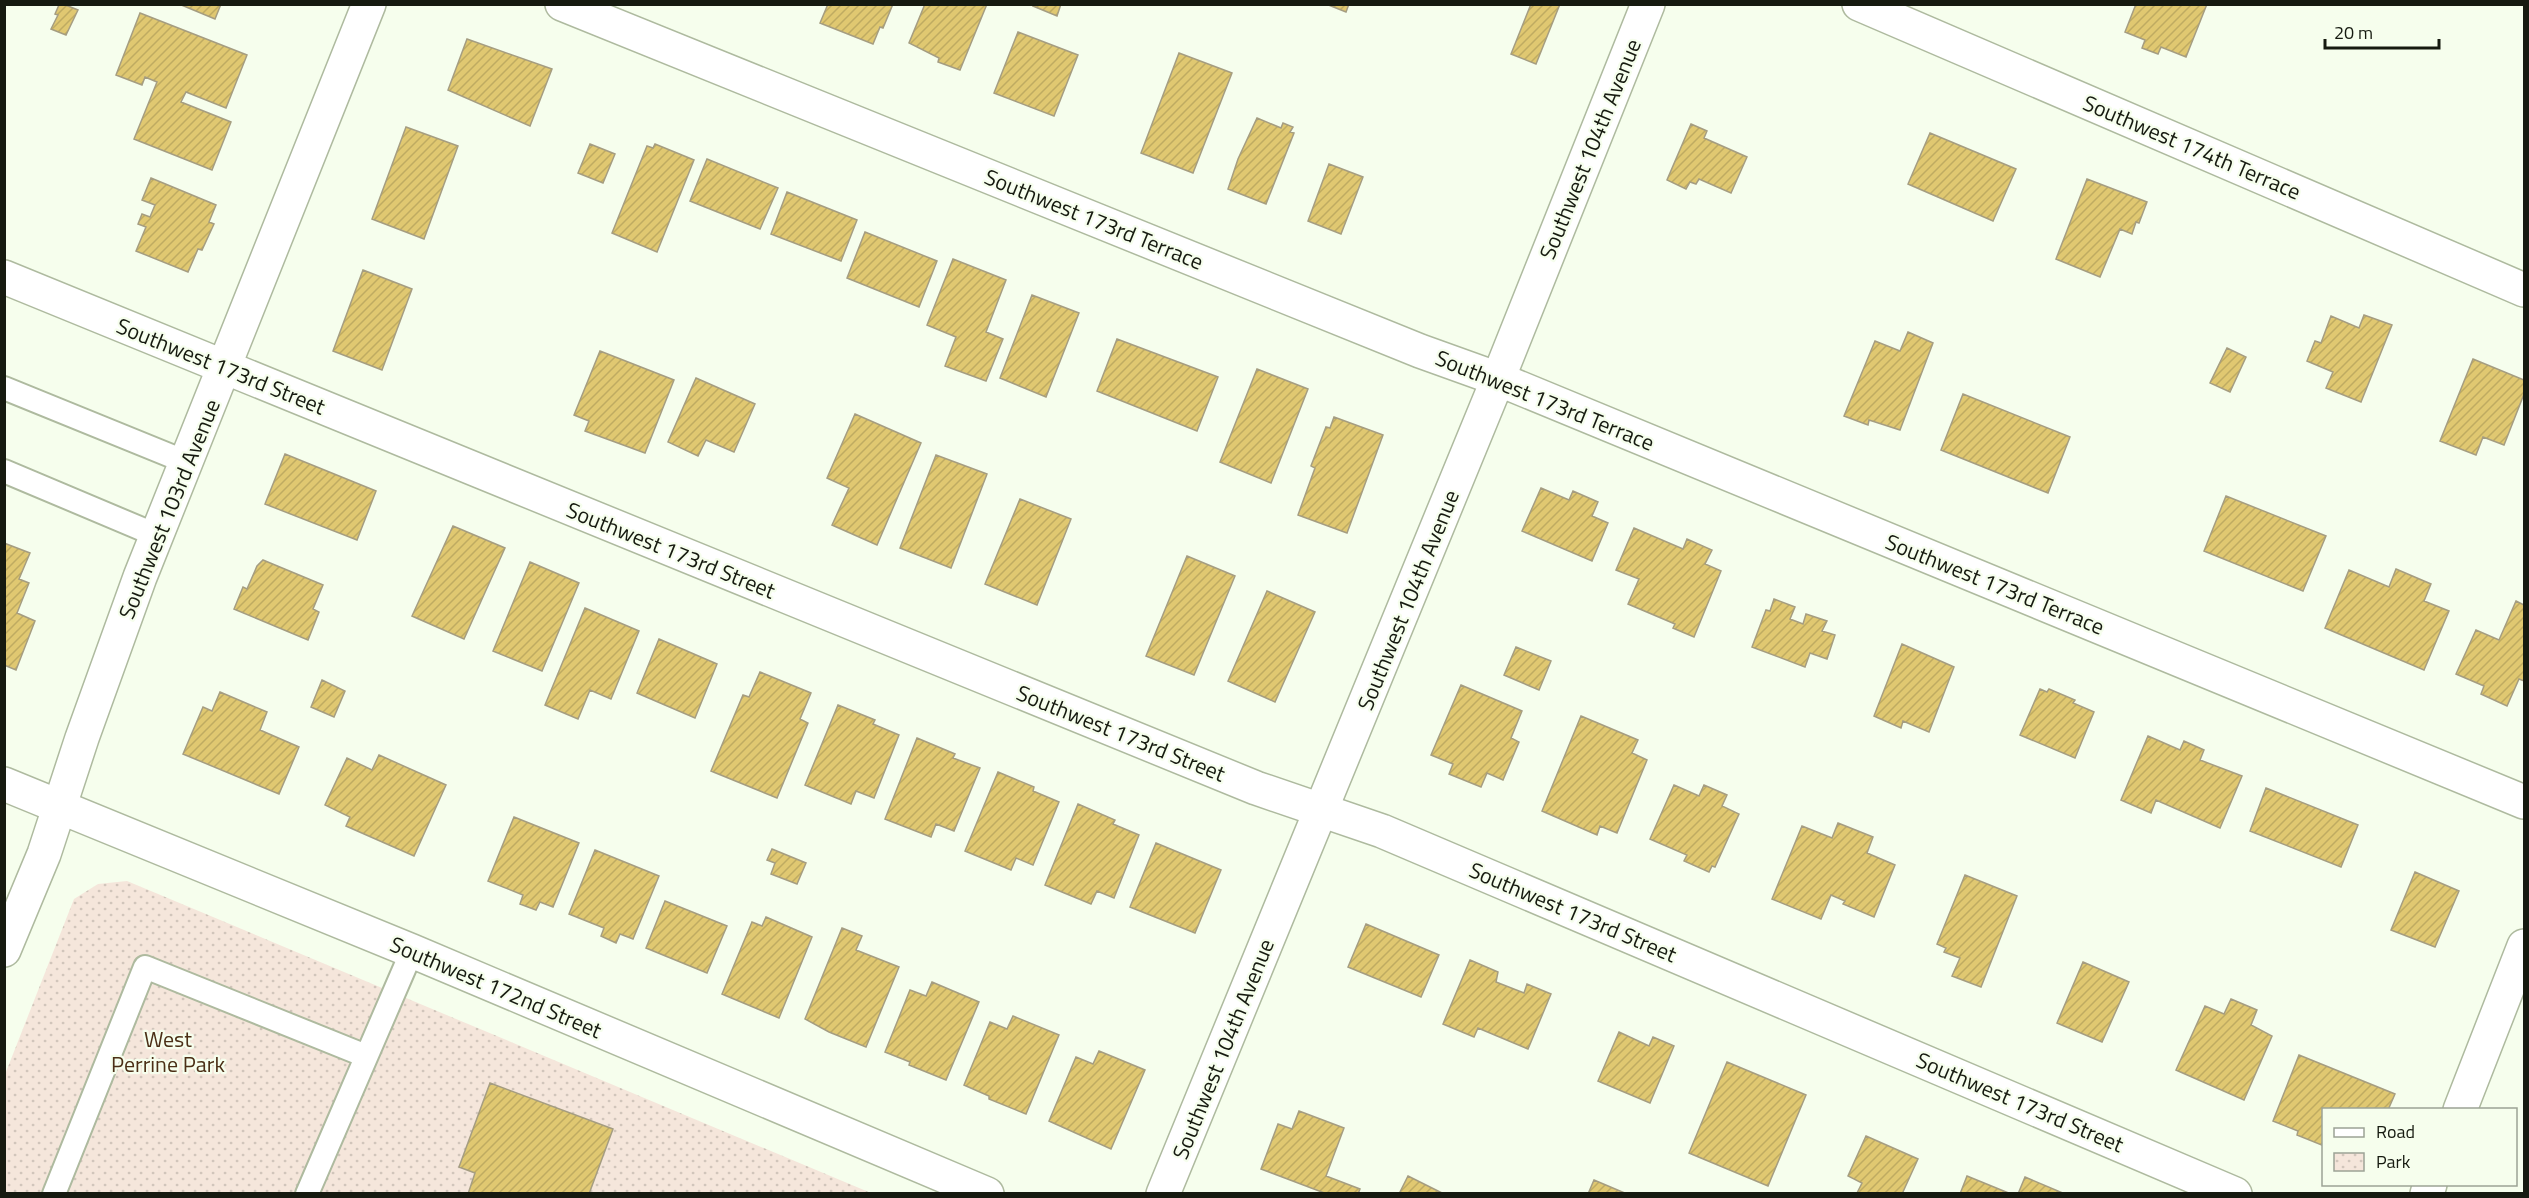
<svg xmlns="http://www.w3.org/2000/svg" width="2529" height="1198" font-family="'Titillium Web',sans-serif">
  <style>
    .park { fill: url(#park-dots) }
    .building { fill: url(#building-hatch); stroke: #a59d81; stroke-width: 1.5 }
    .lines { fill: none; stroke-linecap: round; stroke-linejoin: round }
    .service-casing { stroke: #aeba9f; stroke-width: 26 }
    .minor-casing { stroke: #aeba9f; stroke-width: 36 }
    .tertiary-casing { stroke: #aeba9f; stroke-width: 36 }
    .service { stroke: #fff; stroke-width: 22 }
    .minor { stroke: #fff; stroke-width: 33 }
    .tertiary { stroke: #fff; stroke-width: 33 }
    .labels { text-anchor: middle; dominant-baseline: central; stroke-width: 4.5; stroke-linejoin: round; paint-order: stroke }
    .street-label { font-size: 22px; fill: #161a10; stroke: #f6feed }
    .park-label { font-size: 22px; fill: #4b2f16; stroke: #f6feed }
  </style>
  <defs>
    <pattern id="park-dots" width="8" height="8" patternUnits="userSpaceOnUse" patternTransform="scale(1.5)"><rect width="8" height="8" fill="#f5e6db"/><path d="M2 2h.1M6 6h.1" fill="none" stroke="#d1c5bb" stroke-width="1.8" stroke-linecap="round"/></pattern>
    <pattern id="building-hatch" width="6" height="6" patternUnits="userSpaceOnUse" patternTransform="scale(1.5)"><rect width="6" height="6" fill="#e0c871"/><path d="M-1 1l2-2M0 6l6-6M5 7l2-2" fill="none" stroke="#bfab61"/></pattern>
  </defs>
  <rect width="100%" height="100%" fill="#f6feed"/>
  <!-- park -->
  <path class="park" d="M127,881L871,1193H5L4,1077L74,899L98,884Z"/>
  <!-- building -->
  <path class="building" d="M63,4L78,10L66,35L51,29L58,15L55,14L59,5Z
    M179,4H221L215,19Z
    M828,4H893L883,28L880,27L873,44L820,23Z
    M925,4H987L960,70L938,62L939,58L909,43Z
    M1034,4H1061L1057,16L1033,6Z
    M1326,4H1349L1346,12Z
    M1531,4H1560L1536,64L1511,54Z
    M2136,4H2207L2186,57L2161,47L2158,54L2142,48L2145,40L2125,32Z
    M140,13L247,55L226,108L186,92L181,102L231,122L212,170L134,139L157,82L145,77L142,85L116,75Z
    M1018,32L1078,55L1054,116L994,93Z
    M467,39L552,69L530,126L448,90Z
    M1179,53L1232,73L1193,173L1141,153Z
    M1257,118L1281,128L1283,123L1293,127L1290,132L1294,133L1266,204L1228,189L1238,159Z
    M1691,124L1707,131L1704,138L1747,157L1731,193L1699,179L1696,184L1690,182L1686,189L1667,180Z
    M406,127L458,146L424,239L372,219Z
    M1930,133L2016,169L1993,221L1908,184Z
    M590,144L615,154L603,183L578,173Z
    M655,144L694,160L657,252L612,233L647,146L653,148Z
    M707,159L778,188L760,229L690,201Z
    M1329,164L1363,177L1341,234L1308,221Z
    M151,178L216,205L209,222L214,224L202,250L198,249L188,272L136,251L146,227L138,224L142,214L150,217L155,205L142,200Z
    M2087,179L2147,202L2139,223L2136,222L2132,234L2120,229L2100,277L2056,259Z
    M787,192L857,220L841,261L771,234Z
    M865,232L937,261L919,307L847,278Z
    M953,259L1006,280L986,332L1003,339L986,381L945,366L956,337L927,325Z
    M363,270L412,289L382,370L333,351Z
    M1032,295L1079,313L1046,397L1000,378Z
    M2364,315L2392,325L2361,402L2326,388L2333,372L2307,361L2315,341L2321,343L2331,316L2359,328Z
    M1908,332L1933,343L1900,430L1869,420L1868,425L1844,416L1875,341L1900,351Z
    M1117,339L1218,377L1197,431L1097,391Z
    M2227,348L2246,357L2230,392L2210,383Z
    M600,351L674,380L645,453L585,431L589,421L574,415Z
    M2473,359L2524,380V394L2504,445L2483,437L2476,455L2440,441Z
    M1257,369L1308,389L1271,483L1220,462Z
    M696,378L755,404L734,452L706,440L698,456L668,442Z
    M1963,394L2070,437L2048,493L1941,450Z
    M855,414L921,443L877,545L832,525L849,488L827,478Z
    M1334,417L1383,435L1347,533L1298,515L1315,468L1311,466L1326,427L1330,428Z
    M285,454L376,491L357,540L265,504Z
    M936,455L987,474L951,568L900,548Z
    M1541,488L1569,500L1573,491L1598,502L1592,516L1608,523L1592,561L1522,531Z
    M2226,496L2326,536L2303,591L2204,551Z
    M1020,499L1071,519L1037,605L985,584Z
    M453,526L505,548L464,639L412,616Z
    M1634,528L1683,549L1687,539L1712,550L1705,564L1721,571L1694,637L1673,628L1675,624L1628,604L1639,579L1616,570Z
    M4,543L30,553L19,579L29,583L17,613L35,621L16,670L4,665Z
    M1187,556L1235,576L1194,675L1146,656Z
    M263,560L323,585L313,609L319,612L308,640L234,609L243,587L247,589L257,566Z
    M530,562L579,583L542,671L493,651Z
    M2396,569L2431,584L2424,601L2449,611L2424,670L2325,628L2349,570L2389,587Z
    M1267,591L1315,612L1275,702L1228,681Z
    M1774,599L1795,607L1790,619L1803,624L1806,614L1827,621L1822,631L1835,635L1827,659L1810,653L1805,667L1752,647L1766,610L1770,611Z
    M2516,601L2524,605V681L2519,679L2507,706L2481,694L2484,686L2456,674L2476,630L2499,640Z
    M585,608L639,631L611,699L590,690L578,719L545,705Z
    M659,639L717,664L695,718L637,693Z
    M1902,644L1954,667L1929,732L1903,721L1901,728L1874,716Z
    M1516,647L1551,661L1539,690L1504,675Z
    M760,672L811,693L800,719L808,723L777,798L711,771L743,695L749,697Z
    M322,680L345,691L334,717L311,707Z
    M1461,685L1522,711L1511,738L1519,742L1503,780L1487,773L1481,787L1449,774L1453,764L1431,755Z
    M2040,689L2047,692L2049,689L2075,700L2073,703L2094,712L2075,758L2020,735Z
    M220,692L267,712L260,730L299,747L279,794L183,754L203,707L212,711Z
    M838,705L875,720L873,724L899,735L874,798L856,791L851,804L805,785Z
    M1581,716L1638,740L1632,753L1647,760L1617,833L1600,826L1597,835L1542,811Z
    M2148,736L2180,750L2184,741L2204,750L2200,760L2242,776L2220,828L2156,800L2151,813L2121,800Z
    M917,738L955,754L953,758L980,768L954,831L936,824L931,837L885,819Z
    M379,755L446,785L414,856L346,826L350,817L325,805L347,758L372,770Z
    M998,772L1034,787L1033,791L1059,802L1033,865L1016,858L1011,870L965,851Z
    M1674,785L1699,796L1704,785L1727,795L1722,806L1739,814L1715,867L1712,866L1709,872L1684,861L1687,855L1650,839Z
    M2266,788L2358,825L2341,867L2250,831Z
    M1078,804L1115,820L1113,824L1139,835L1114,898L1097,891L1091,904L1045,885Z
    M514,817L579,843L553,907L540,902L536,910L520,904L523,895L488,881Z
    M1838,823L1873,837L1867,853L1895,865L1874,917L1843,904L1845,901L1831,895L1821,919L1772,899L1802,826L1832,838Z
    M1156,843L1221,870L1195,933L1130,907Z
    M772,849L806,863L797,884L771,874L775,863L767,860Z
    M595,850L659,876L633,939L620,934L616,943L601,936L604,928L569,914Z
    M2415,872L2459,891L2435,947L2391,930Z
    M1965,875L2017,896L1981,987L1952,976L1960,958L1944,952L1946,948L1937,944Z
    M665,901L727,926L707,973L646,948Z
    M766,917L812,937L779,1018L722,994L752,922L762,926Z
    M1366,924L1439,955L1421,997L1348,967Z
    M842,928L862,936L856,950L899,967L866,1047L829,1032L805,1019Z
    M1470,960L1498,972L1496,982L1524,993L1527,984L1551,994L1528,1049L1478,1028L1474,1037L1443,1024Z
    M2083,962L2129,982L2102,1042L2057,1023Z
    M932,982L979,1002L946,1080L909,1065L910,1062L885,1052L910,990L926,996Z
    M2231,999L2257,1010L2251,1025L2272,1036L2244,1100L2176,1070L2205,1006L2224,1014Z
    M1013,1016L1059,1035L1026,1114L989,1099V1096L964,1085L990,1022L1007,1029Z
    M1619,1032L1649,1046L1653,1037L1674,1046L1650,1103L1598,1081Z
    M1099,1051L1145,1070L1111,1149L1049,1121L1076,1057L1093,1064Z
    M2299,1055L2395,1094L2388,1110H2324V1146L2297,1135L2298,1131L2273,1121Z
    M1727,1062L1806,1095L1768,1186L1689,1153Z
    M490,1083L613,1129L589,1194H468L475,1173L459,1167Z
    M1299,1111L1344,1128L1326,1176L1360,1189L1358,1194H1327L1261,1169L1278,1124L1292,1129Z
    M1866,1136L1918,1159L1902,1194L1857,1193L1862,1183L1848,1176Z
    M1408,1176L1444,1194H1399Z
    M1967,1176L2011,1194H1960Z
    M2025,1177L2065,1194H2018Z
    M1594,1180L1627,1194H1588Z"/>
  <g class="lines">
    <!-- service casing -->
    <g class="service-casing">
      <path id="service" d="M4,388L186,462
        M4,471L156,535
        M54,1194L145,967L366,1056
        M307,1194L412,951"/>
    </g>
    <!-- minor casing -->
    <g class="minor-casing">
      <path id="minor" d="M562,4L1420,351L1498,379L2524,802
        M1859,4L2524,290
        M4,277L1256,788L1382,831L2235,1194
        M4,950L44,854L82,738L140,577L369,4
        M2460,1110L2524,946
        M2427,1194L2430,1184"/>
    </g>
    <!-- tertiary casing -->
    <g class="tertiary-casing">
      <path id="tertiary" d="M4,784L412,951L987,1194
        M1163,1194L1498,379L1648,4"/>
    </g>
    <!-- service -->
    <use href="#service" class="service"/>
    <!-- minor -->
    <use href="#minor" class="minor"/>
    <!-- tertiary -->
    <use href="#tertiary" class="tertiary"/>
  </g>
  <g class="labels">
    <!-- street labels -->
    <g class="street-label">
      <text transform="translate(2192 147) rotate(23)">Southwest 174th Terrace</text>
      <text transform="translate(1590 149) rotate(-68)">Southwest 104th Avenue</text>
      <text transform="translate(1094 219) rotate(22)">Southwest 173rd Terrace</text>
      <text transform="translate(221 366) rotate(22)">Southwest 173rd Street</text>
      <text transform="translate(1545 400) rotate(22)">Southwest 173rd Terrace</text>
      <text transform="translate(169 509) rotate(-68)">Southwest 103rd Avenue</text>
      <text transform="translate(671 550) rotate(22)">Southwest 173rd Street</text>
      <text transform="translate(1995 584) rotate(22)">Southwest 173rd Terrace</text>
      <text transform="translate(1408 600) rotate(-68)">Southwest 104th Avenue</text>
      <text transform="translate(1121 733) rotate(22)">Southwest 173rd Street</text>
      <text transform="translate(1573 912) rotate(23)">Southwest 173rd Street</text>
      <text transform="translate(496 987) rotate(23)">Southwest 172nd Street</text>
      <text transform="translate(1223 1049) rotate(-68)">Southwest 104th Avenue</text>
      <text transform="translate(2020 1102) rotate(23)">Southwest 173rd Street</text>
    </g>
    <!-- park labels -->
    <g class="park-label">
      <text x="168" y="1039">West<tspan x="168" dy="25">Perrine Park</tspan></text>
    </g>
  </g>
  <!-- border -->
  <rect width="2529" height="1198" fill="none" stroke="#161a10" stroke-width="12"/>
  <!-- legend -->
  <rect x="2322" y="1108" width="195" height="78" fill="#f6feed" stroke="#9ca395" stroke-width="1.5"/>
  <rect x="2334" y="1128" width="30" height="9" fill="#ffffff" stroke="#9ca395" stroke-width="1.5"/>
  <text x="2376" y="1138" font-size="18" fill="#161a10">Road</text>
  <rect x="2334" y="1153" width="30" height="18" fill="url(#park-dots)" stroke="#9ca395" stroke-width="1.5"/>
  <text x="2376" y="1168" font-size="18" fill="#161a10">Park</text>
  <!-- scale -->
  <path d="M2325 39v9h114v-9" fill="none" stroke="#161a10" stroke-width="3"/>
  <text x="2334" y="39" font-size="18" fill="#161a10" stroke="#f6feed" stroke-width="4.5" paint-order="stroke">20 m</text>
</svg>
